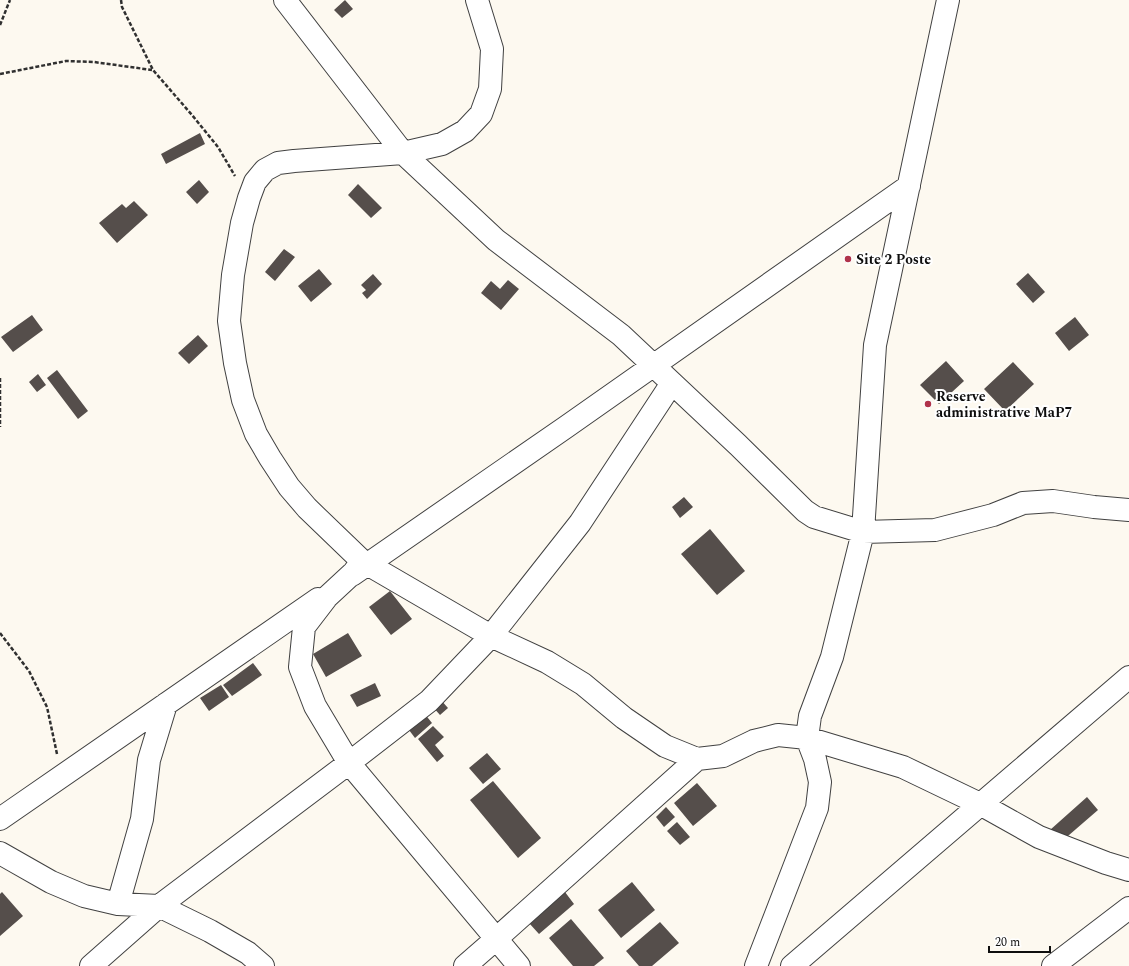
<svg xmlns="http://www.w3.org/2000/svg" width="1129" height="966" font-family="Spectral,serif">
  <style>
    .building { fill: #554e4b }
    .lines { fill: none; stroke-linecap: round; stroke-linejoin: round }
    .minor-casing { stroke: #414141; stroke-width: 24 }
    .path { stroke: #303030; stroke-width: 2.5; stroke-dasharray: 4 2; stroke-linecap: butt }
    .minor { stroke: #fff; stroke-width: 22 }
    .poi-dot { fill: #b0334b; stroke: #fff; stroke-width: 1.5 }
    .labels { text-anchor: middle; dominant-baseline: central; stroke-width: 4; stroke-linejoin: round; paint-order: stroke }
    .poi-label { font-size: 14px; font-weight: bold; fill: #0e0e0e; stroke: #fff; text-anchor: start }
  </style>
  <rect width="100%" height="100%" fill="#fdf9f0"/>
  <!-- building -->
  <path class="building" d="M345,0L353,9L342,18L334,10Z
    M200,133L205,144L166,164L161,154Z
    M199,180L209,192L197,204L186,192Z
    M358,184L382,208L371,218L348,195Z
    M134,201L148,215L117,243L99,223L122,204L126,208Z
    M284,249L295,257L275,281L265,272Z
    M319,269L332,284L311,302L298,286Z
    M1028,273L1045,292L1033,303L1016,284Z
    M373,274L382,284L367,299L362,293L366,290L361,285Z
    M508,280L519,289L501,310L481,293L491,281L500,289Z
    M32,315L43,330L13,352L1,337Z
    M1075,317L1089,335L1069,351L1055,333Z
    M198,335L208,346L189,364L178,353Z
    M946,361L964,381L939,404L920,385Z
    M1013,362L1034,384L1005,411L984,389Z
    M57,370L88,411L78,419L47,378Z
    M38,374L46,385L37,392L29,382Z
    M684,497L693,507L680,518L672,507Z
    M710,529L745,571L717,595L681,554Z
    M390,591L412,619L391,635L369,607Z
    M348,633L362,656L326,677L313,654Z
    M253,663L262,675L232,696L223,685Z
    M375,683L381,696L357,707L350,695Z
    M221,685L229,697L209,711L200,698Z
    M440,699L448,708L440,715L432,706Z
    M424,713L432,723L415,738L409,730Z
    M433,726L444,737L435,745L444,756L437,762L418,739Z
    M487,753L501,769L483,784L469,768Z
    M493,781L541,838L518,858L470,800Z
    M697,783L717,806L693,826L674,803Z
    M1087,797L1098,810L1061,842L1050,830Z
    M666,807L675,817L664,827L656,817Z
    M677,822L690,837L680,845L667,831Z
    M632,882L655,910L621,938L598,910Z
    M2,892L23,916L0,936V894Z
    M565,892L574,904L539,934L529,923Z
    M571,919L604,958L594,966H573L549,938Z
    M660,922L679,943L652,966H639L626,951Z"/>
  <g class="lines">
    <!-- minor casing -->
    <g class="minor-casing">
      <path id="minor" d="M285,0L403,153L496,240L621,335L738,445L805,511L814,517L863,532L935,530L993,515L1023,503L1053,501L1094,507L1129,510
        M477,0L492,49L490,89L481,114L465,131L442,144L403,153L294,161L278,163L265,170L255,182L249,198L242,223L233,275L229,321L235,363L243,400L256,434L270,458L289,487L307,508L362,561L354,572L327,597L304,627L300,667L315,706L349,763L519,966
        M362,561L491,636L547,662L583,684L624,718L665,746L697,759L723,756L754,741L778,735L807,738L903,767L980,804L1039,837L1106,863L1129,870
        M352,575L566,427L909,186
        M0,819L318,599
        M0,853L51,882L84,896L118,904L159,906L210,931L248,953L263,966
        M118,904L142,819L149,760L166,704
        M91,966L159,906L349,763L429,701L491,636L580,523L672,383
        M465,966L496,939L697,759
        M756,966L817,808L820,782L815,759L807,738L810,716L832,657L863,532L875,345L948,0
        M792,966L1129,677
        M1053,966L1129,908"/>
    </g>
    <!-- path -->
    <path class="path" d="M121,0L122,7L153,70L192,115L218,147L235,176
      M0,25L10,0
      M0,74L66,61L94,62L152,70
      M0,378V427
      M0,633L29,671L47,707L57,754"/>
    <!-- minor -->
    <use href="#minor" class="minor"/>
  </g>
  <!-- markers -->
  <g class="poi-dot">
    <circle cx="848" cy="259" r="4"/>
    <circle cx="928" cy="404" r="4"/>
  </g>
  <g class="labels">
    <!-- poi labels -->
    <g class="poi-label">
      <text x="856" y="259">Site 2 Poste</text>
      <text x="936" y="396">Reserve<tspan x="936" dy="16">administrative MaP7</tspan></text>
    </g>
  </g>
  <!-- scale -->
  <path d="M989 946v6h61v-6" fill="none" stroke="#0e0e0e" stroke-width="2"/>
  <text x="995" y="946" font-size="12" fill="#0e0e0e" stroke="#ffffff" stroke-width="3" paint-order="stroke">20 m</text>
</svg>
